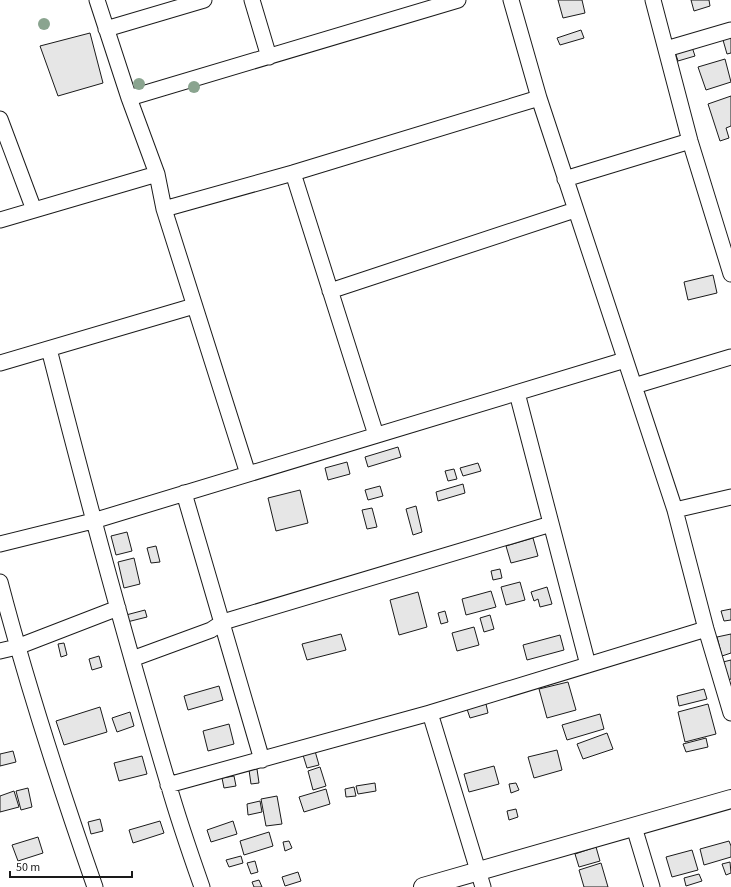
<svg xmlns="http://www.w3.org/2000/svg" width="731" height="887" font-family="'Source Sans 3',sans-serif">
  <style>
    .building { fill: #e6e6e6; stroke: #1a1a1a }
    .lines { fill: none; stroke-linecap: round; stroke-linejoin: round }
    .minor-casing { stroke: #1a1a1a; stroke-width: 17 }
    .tertiary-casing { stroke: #1a1a1a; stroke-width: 20 }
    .minor { stroke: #fff; stroke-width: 15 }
    .tertiary { stroke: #fff; stroke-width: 18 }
    .tree { fill: #8aa48f }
  </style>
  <rect width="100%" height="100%" fill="#fff"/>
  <!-- building -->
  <path class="building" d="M558,0H582L585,13L563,18Z
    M691,0H709L710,6L694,11Z
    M581,30L584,38L560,45L557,38Z
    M90,33L103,83L58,96L40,46Z
    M731,37V53L727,54L723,40Z
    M692,47L695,56L678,61L675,52Z
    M725,59L731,82L706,90L698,67Z
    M731,96V126L726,128L729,138L720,141L708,104Z
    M713,275L717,293L688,300L684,282Z
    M398,447L401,457L368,467L365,457Z
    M347,462L350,474L328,480L325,468Z
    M478,463L481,471L463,476L460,468Z
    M454,469L457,479L448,481L445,471Z
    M463,484L465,493L438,501L436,492Z
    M380,486L383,496L368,500L365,490Z
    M300,490L308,523L276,531L268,498Z
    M416,506L422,532L413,535L406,509Z
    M372,508L377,527L367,529L362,510Z
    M127,532L132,551L116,555L111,536Z
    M533,538L538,556L511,563L506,546Z
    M156,546L160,562L151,563L147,548Z
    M134,558L140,584L124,588L118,562Z
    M500,569L502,578L493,580L491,571Z
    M520,582L525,600L506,605L501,587Z
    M547,587L552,604L540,607L538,599L534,601L531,592Z
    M491,591L496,607L466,615L462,599Z
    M418,592L427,627L399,635L390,600Z
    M731,609V620L724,621L721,611Z
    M145,610L147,617L127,622L126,615Z
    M445,611L448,622L441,624L438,613Z
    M490,615L494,629L484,632L480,618Z
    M474,627L479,645L457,651L452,633Z
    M341,634L346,650L307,660L302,644Z
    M731,634V653L722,656L717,637Z
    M560,635L564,650L527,660L523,645Z
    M64,643L67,655L61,657L58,644Z
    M99,656L102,667L92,670L89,659Z
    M731,660V679L728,680L723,662Z
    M568,682L576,710L547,718L539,689Z
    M219,686L223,700L188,710L184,696Z
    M704,689L707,699L679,706L677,696Z
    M486,704L488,713L470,718L467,709Z
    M708,704L716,734L685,742L678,712Z
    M100,707L107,732L64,745L56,721Z
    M130,712L134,726L117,732L112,718Z
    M600,714L604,729L567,740L562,725Z
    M229,724L234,744L208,751L203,731Z
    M607,733L613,749L583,759L577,744Z
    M706,738L708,747L686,752L683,744Z
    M557,750L562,770L534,778L528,757Z
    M13,751L16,762L0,766V754Z
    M315,751L319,765L307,768L303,755Z
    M142,756L147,774L119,781L114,763Z
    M494,766L499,784L469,792L464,774Z
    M320,767L326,786L313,790L308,771Z
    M257,769L259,783L251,784L249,770Z
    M234,776L236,786L224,788L222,778Z
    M375,783L376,791L358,794L356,786Z
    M516,783L519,790L511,793L509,784Z
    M354,787L356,796L346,797L345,789Z
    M28,788L32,807L21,810L16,791Z
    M326,789L330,804L304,812L299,797Z
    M14,791L19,807L0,812V796Z
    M277,796L282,824L266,826L261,799Z
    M260,801L262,812L248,815L247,804Z
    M516,809L518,817L509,820L507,811Z
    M100,819L103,831L91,834L88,822Z
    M160,821L164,833L133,843L129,830Z
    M233,821L237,834L211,842L207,830Z
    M269,832L273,846L244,855L240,841Z
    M38,837L43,853L18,861L12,845Z
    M289,841L292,848L285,851L283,842Z
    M729,841L731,846V857L704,865L700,849Z
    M596,847L600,861L579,867L575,854Z
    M692,850L698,870L672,877L666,857Z
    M241,856L243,863L229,867L226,860Z
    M255,861L258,872L251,874L247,863Z
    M730,862L731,873L726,875L722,864Z
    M601,863L608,887H584L579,870Z
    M298,872L301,881L285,886L282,877Z
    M699,874L702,881L686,886L684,878Z
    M259,880L262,887H254L252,882Z"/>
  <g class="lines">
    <!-- minor casing -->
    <g class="minor-casing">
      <path id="minor" d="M97,0L129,98L157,174L164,209L248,474
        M252,0L269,57
        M511,0L539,98L675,510L706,629L731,713
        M653,0L690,141L731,274
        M106,29L204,0
        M666,49L731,30
        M129,98L458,0
        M0,119L34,210
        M293,173L376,435
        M565,179L690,141
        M164,209L293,173L539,98
        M0,220L157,174
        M330,291L575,210
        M49,349C86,494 125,639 168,783C178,818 190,853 202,887
        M0,363L194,306
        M634,386L731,357
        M517,393L588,665
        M184,493L262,760
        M675,510L731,497
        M0,544L93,521L625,360
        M0,582C27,685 60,787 95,887
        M0,651L17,647L118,608
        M132,659L211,630L223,622L551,524
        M430,713L483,887
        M168,785L430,713L706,629
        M634,827L652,887"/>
    </g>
    <!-- tertiary casing -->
    <g class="tertiary-casing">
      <path id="tertiary" d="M423,887L731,799"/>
    </g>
    <!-- minor -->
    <use href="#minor" class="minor"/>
    <!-- tertiary -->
    <use href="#tertiary" class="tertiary"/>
  </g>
  <!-- trees -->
  <g class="tree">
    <circle cx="44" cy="24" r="6"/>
    <circle cx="139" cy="84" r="6"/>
    <circle cx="194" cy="87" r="6"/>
  </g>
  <!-- scale -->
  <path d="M10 871v6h122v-6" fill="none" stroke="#1a1a1a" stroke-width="2"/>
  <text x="16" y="871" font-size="12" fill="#1a1a1a" stroke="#ffffff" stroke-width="3" paint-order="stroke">50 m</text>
</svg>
